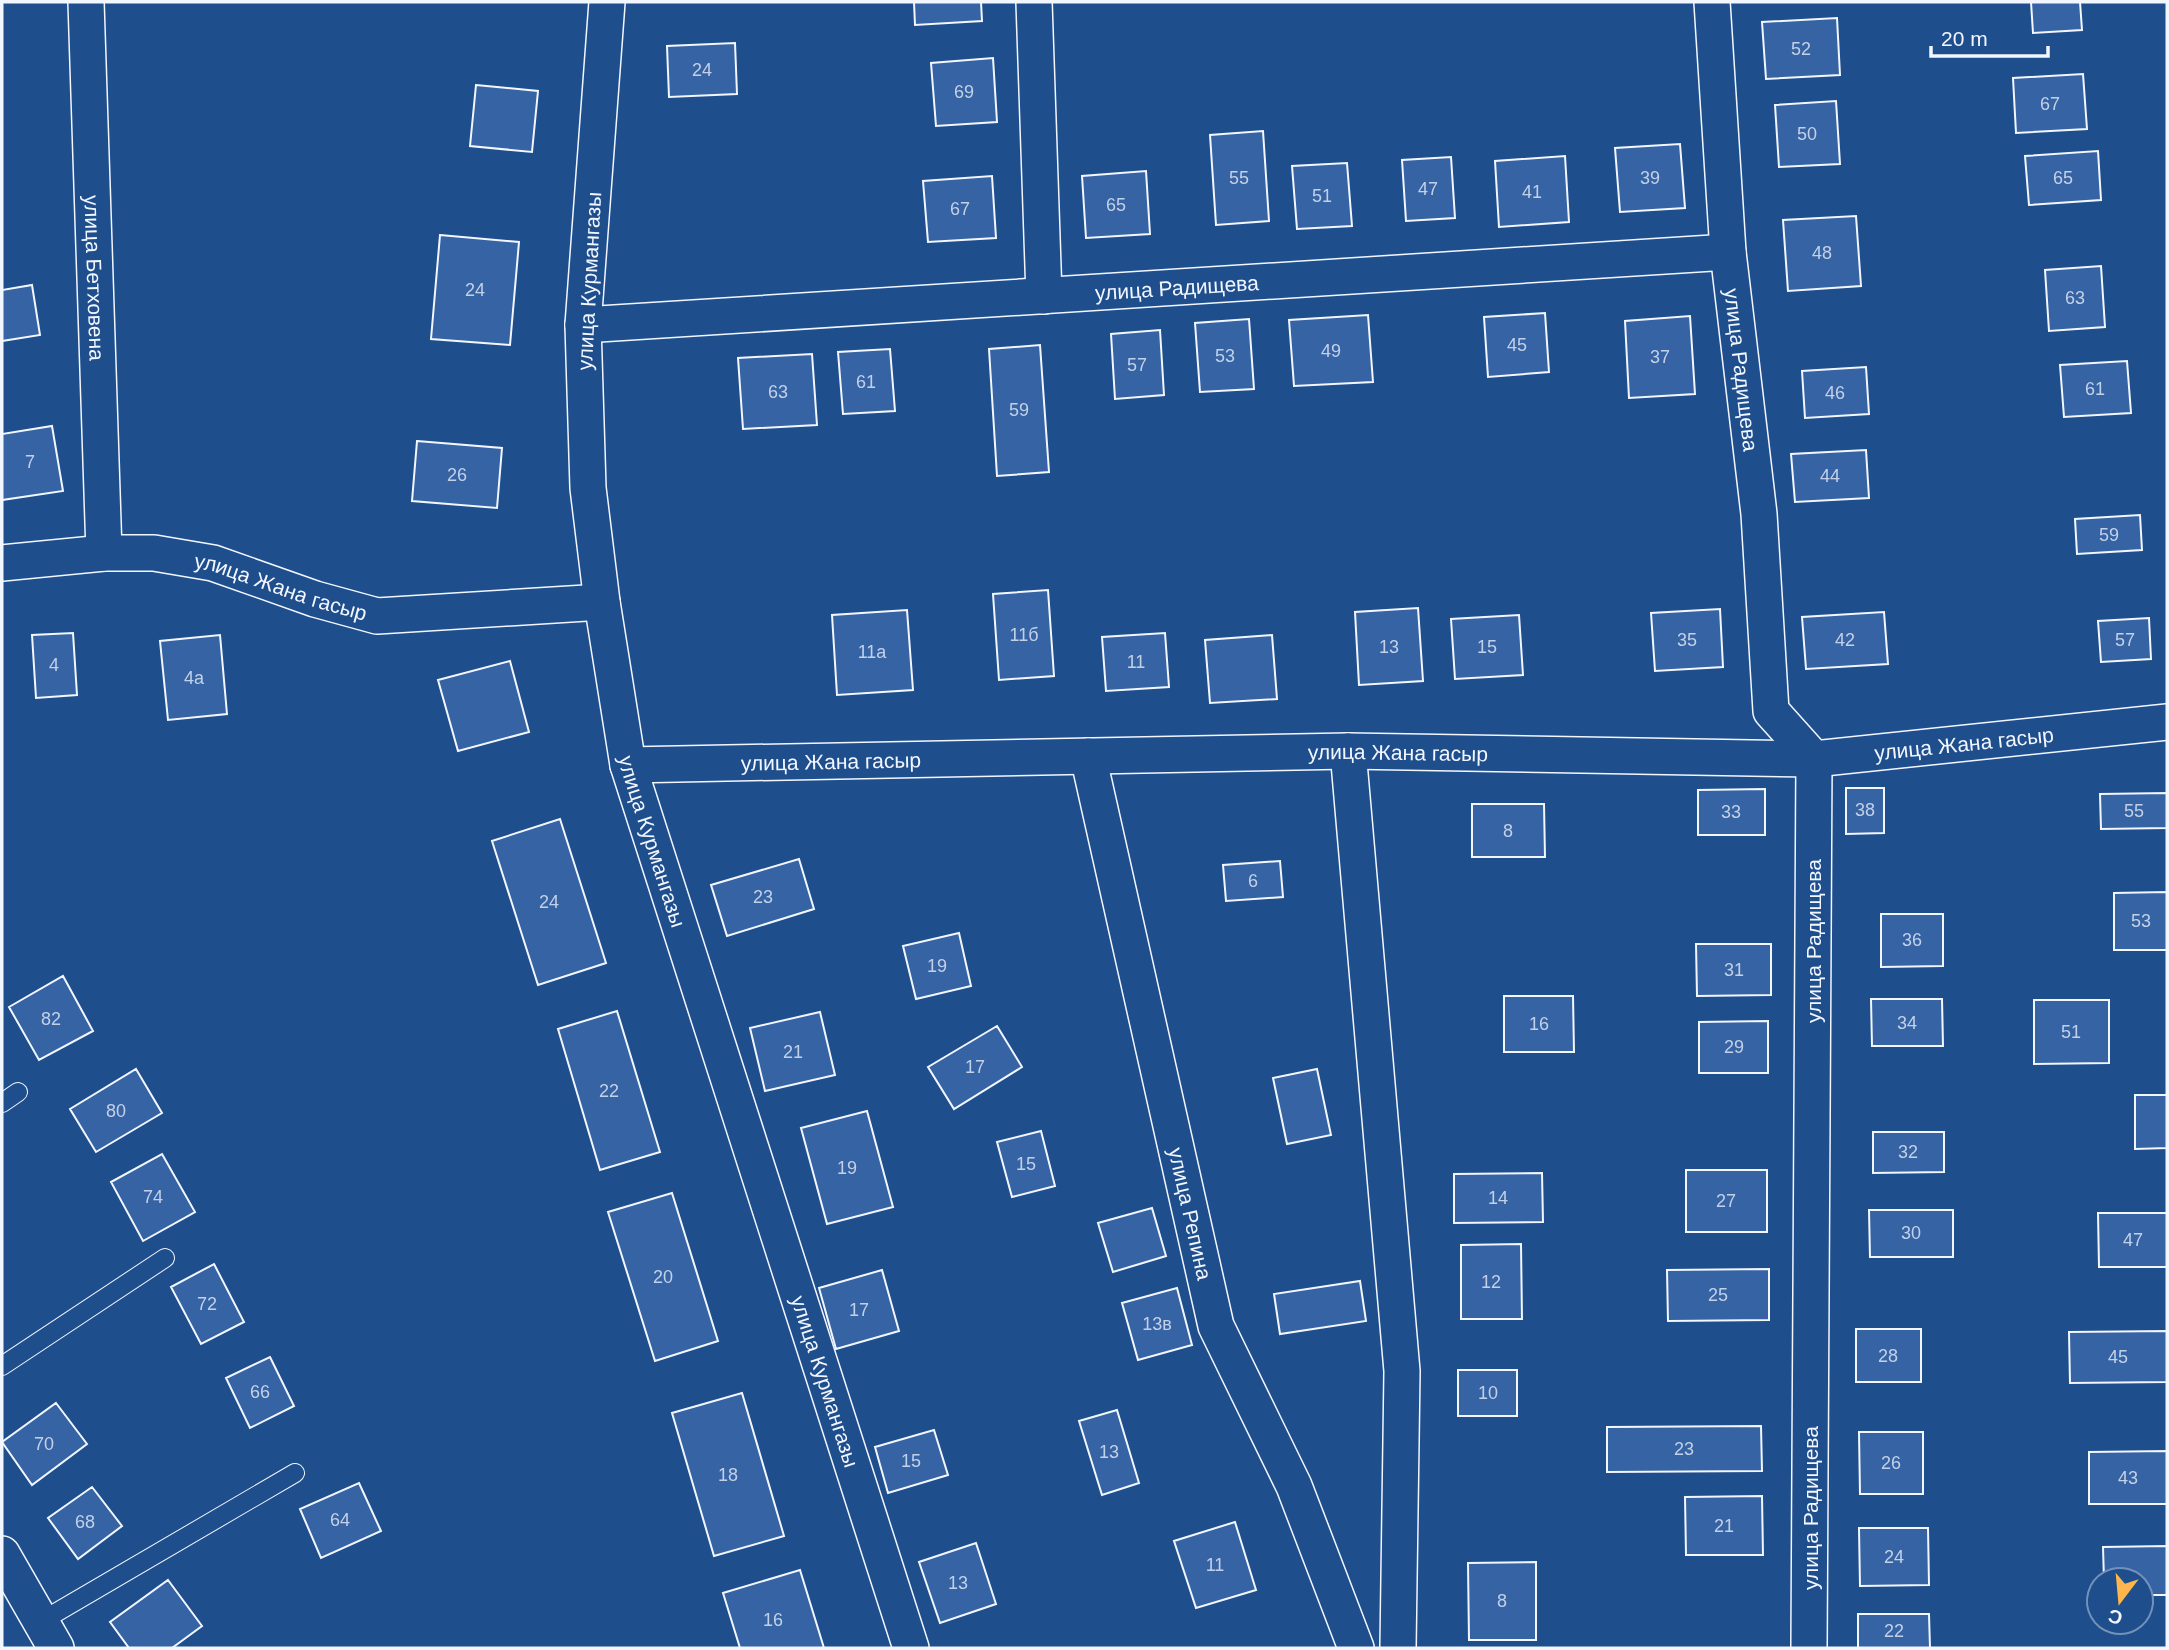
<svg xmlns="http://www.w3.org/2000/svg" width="2169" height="1650" font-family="Helvetica,sans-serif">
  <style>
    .building { fill: #3563a3; stroke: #f2f6ff; stroke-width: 2 }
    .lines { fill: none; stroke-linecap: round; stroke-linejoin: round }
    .lane-casing { stroke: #f2f6ff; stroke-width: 20 }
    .street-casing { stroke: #f2f6ff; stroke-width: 38 }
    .lane { stroke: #1f4e8c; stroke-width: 18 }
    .street { stroke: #1f4e8c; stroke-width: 35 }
    .labels { text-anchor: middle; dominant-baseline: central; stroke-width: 5; stroke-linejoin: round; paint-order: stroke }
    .number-label { font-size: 18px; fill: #c3d1e8 }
    .street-label { font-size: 21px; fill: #f2f6ff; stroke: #1f4e8c }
  </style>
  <rect width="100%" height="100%" fill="#1f4e8c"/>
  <!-- building -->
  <path class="building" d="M914,2H981L982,21L915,25Z
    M2031,2H2080L2082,30L2033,33Z
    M1837,18L1840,75L1766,79L1762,22Z
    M735,43L737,94L669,97L667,46Z
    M993,58L997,122L936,126L931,63Z
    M2083,74L2087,129L2016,133L2013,78Z
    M476,85L538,91L532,152L470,146Z
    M1836,101L1840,164L1779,167L1775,105Z
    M1263,131L1269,221L1216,225L1210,135Z
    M1680,144L1685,208L1620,212L1615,148Z
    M2098,151L2101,200L2029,205L2025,156Z
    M1565,156L1569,222L1499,227L1495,161Z
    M1451,157L1455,218L1406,221L1402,160Z
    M1347,163L1352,226L1297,229L1292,166Z
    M1146,171L1150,234L1086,238L1082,176Z
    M992,176L996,238L928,242L923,181Z
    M1856,216L1861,286L1788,291L1783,220Z
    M440,235L519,242L510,345L431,339Z
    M2101,266L2105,327L2049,331L2045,270Z
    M32,285L40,335L2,341V290Z
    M1545,313L1549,372L1488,377L1484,317Z
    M1368,315L1373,382L1294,386L1289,320Z
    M1690,316L1695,394L1629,398L1625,321Z
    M1249,319L1254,389L1200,392L1195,323Z
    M1160,330L1164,395L1115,399L1111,334Z
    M1040,345L1049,472L997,476L989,349Z
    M890,349L895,411L843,414L838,352Z
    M812,354L817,425L743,429L738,358Z
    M2127,361L2131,413L2064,417L2060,365Z
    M1866,367L1869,414L1805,418L1802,371Z
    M52,426L63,491L2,500V434Z
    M417,441L502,448L497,508L412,501Z
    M1866,450L1869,498L1795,502L1791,454Z
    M2140,515L2142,550L2077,554L2075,519Z
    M1048,590L1054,676L999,680L993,594Z
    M1418,608L1423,681L1359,685L1355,612Z
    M1720,609L1723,667L1655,671L1651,613Z
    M907,610L913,690L837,695L832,615Z
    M1884,612L1888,664L1806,669L1802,617Z
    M1519,615L1523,675L1455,679L1451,619Z
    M2149,618L2151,659L2101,662L2098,621Z
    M73,633L77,695L36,698L32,635Z
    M1165,633L1169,687L1106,691L1102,637Z
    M220,635L227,714L168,720L160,641Z
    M1272,635L1277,699L1210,703L1205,640Z
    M510,661L529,732L458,751L438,680Z
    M1846,788H1884V833L1846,834Z
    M1765,789V835H1698V790Z
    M2167,793V828L2101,829L2100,794Z
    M1472,804H1544L1545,857H1472Z
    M560,819L606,963L538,985L492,841Z
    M799,859L814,909L727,936L711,885Z
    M1280,861L1283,897L1226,901L1223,865Z
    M2167,892V950H2114V893Z
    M1881,914H1943V966L1881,967Z
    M959,933L971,986L916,999L903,946Z
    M1696,944H1771V995L1697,996Z
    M63,976L93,1031L39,1060L9,1007Z
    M1504,996H1573L1574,1052H1504Z
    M1871,999H1942L1943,1046H1872Z
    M2034,1000H2109V1063L2034,1064Z
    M617,1011L660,1152L600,1170L558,1029Z
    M820,1012L835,1075L765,1091L750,1028Z
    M1768,1021V1073H1699V1022Z
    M997,1026L1022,1067L954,1109L928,1067Z
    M136,1069L162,1113L96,1152L70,1109Z
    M1317,1069L1331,1135L1287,1144L1273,1078Z
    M2135,1095H2167V1148L2135,1149Z
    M867,1111L893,1207L827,1224L801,1128Z
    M1041,1131L1055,1186L1012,1197L997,1142Z
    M1873,1132H1944V1172L1873,1173Z
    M162,1154L195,1212L143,1241L111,1182Z
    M1686,1170H1767V1232H1686Z
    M1542,1173L1543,1222L1454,1223V1174Z
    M672,1193L718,1341L655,1361L608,1212Z
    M1152,1208L1166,1256L1113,1272L1098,1223Z
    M1869,1210H1953V1257H1870Z
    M2098,1213H2167V1267H2099Z
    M1521,1244L1522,1319H1461V1245Z
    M214,1264L244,1322L201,1344L171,1287Z
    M1769,1269V1320L1668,1321L1667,1270Z
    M882,1270L899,1331L836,1349L819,1288Z
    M1360,1281L1366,1321L1280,1334L1274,1294Z
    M1177,1288L1192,1345L1138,1360L1122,1303Z
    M1856,1329H1921V1382H1856Z
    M2167,1331V1382L2070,1383L2069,1332Z
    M270,1357L294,1406L250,1428L226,1378Z
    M1458,1370H1517V1416H1458Z
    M742,1393L784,1536L714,1556L672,1413Z
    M56,1403L87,1444L32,1485L2,1442Z
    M1117,1410L1139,1483L1102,1495L1079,1421Z
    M1761,1426L1762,1471L1607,1472V1427Z
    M934,1430L948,1475L888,1493L875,1447Z
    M1859,1432H1923V1494H1860Z
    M2167,1451V1504H2089V1452Z
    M359,1483L381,1531L321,1558L300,1509Z
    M92,1487L122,1526L78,1559L48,1518Z
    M1762,1496L1763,1555H1686L1685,1497Z
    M1235,1522L1256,1590L1196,1608L1174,1541Z
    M1859,1528H1928L1929,1585L1860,1586Z
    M976,1543L996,1604L940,1623L919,1562Z
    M2167,1546V1595H2141V1580H2104L2103,1547Z
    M1536,1562V1640H1469L1468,1563Z
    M800,1570L824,1648H740L723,1593Z
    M168,1580L202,1626L172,1648H129L110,1622Z
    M1858,1614H1929L1930,1648H1858Z"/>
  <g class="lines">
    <!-- lane casing -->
    <g class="lane-casing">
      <path id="lane" d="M2,1103L18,1092
        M2,1366L165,1258
        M40,1622L295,1473"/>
    </g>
    <!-- street casing -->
    <g class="street-casing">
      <g id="street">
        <path id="s1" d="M86,2L104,553"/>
        <path id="s2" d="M607,2L583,325L588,488L602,602L628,765L911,1648"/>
        <path d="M1034,2L1044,296"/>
        <path id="s3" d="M1712,2L1728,252L1759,514L1771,711L1814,759L1809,1648"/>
        <path id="s4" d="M583,325L1728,252"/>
        <path id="s5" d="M2,563L104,553H154L213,563L315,599L377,616L602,602"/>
        <path d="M1348,751L1402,1371L1398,1648"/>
        <path id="s6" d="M1088,756L1216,1326L1294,1486L1356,1648"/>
        <path id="s7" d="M628,765L1348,751L1814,759L2167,722"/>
        <path d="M2,1554L56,1648"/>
      </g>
    </g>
    <!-- lane -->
    <use href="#lane" class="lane"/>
    <!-- street -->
    <use href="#street" class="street"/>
  </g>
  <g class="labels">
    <!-- number labels -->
    <g class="number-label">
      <text x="1801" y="49">52</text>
      <text x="702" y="70">24</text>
      <text x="964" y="92">69</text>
      <text x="2050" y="104">67</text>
      <text x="1807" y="134">50</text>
      <text x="1239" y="178">55</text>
      <text x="1650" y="178">39</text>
      <text x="2063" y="178">65</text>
      <text x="1428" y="189">47</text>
      <text x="1532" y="192">41</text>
      <text x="1322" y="196">51</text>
      <text x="1116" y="205">65</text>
      <text x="960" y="209">67</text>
      <text x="1822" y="253">48</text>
      <text x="475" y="290">24</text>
      <text x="2075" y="298">63</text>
      <text x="1517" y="345">45</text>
      <text x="1331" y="351">49</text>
      <text x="1225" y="356">53</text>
      <text x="1660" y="357">37</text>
      <text x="1137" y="365">57</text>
      <text x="866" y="382">61</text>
      <text x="2095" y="389">61</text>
      <text x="778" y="392">63</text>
      <text x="1835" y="393">46</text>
      <text x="1019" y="410">59</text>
      <text x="30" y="462">7</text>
      <text x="457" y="475">26</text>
      <text x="1830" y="476">44</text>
      <text x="2109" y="535">59</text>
      <text x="1024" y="635">11б</text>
      <text x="1687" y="640">35</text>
      <text x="1845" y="640">42</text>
      <text x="2125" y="640">57</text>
      <text x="1389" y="647">13</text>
      <text x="1487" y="647">15</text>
      <text x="872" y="652">11а</text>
      <text x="1136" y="662">11</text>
      <text x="54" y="665">4</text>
      <text x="194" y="678">4а</text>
      <text x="1865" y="810">38</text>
      <text x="2134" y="811">55</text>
      <text x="1731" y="812">33</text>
      <text x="1508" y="831">8</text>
      <text x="1253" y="881">6</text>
      <text x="763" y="897">23</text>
      <text x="549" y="902">24</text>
      <text x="2141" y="921">53</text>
      <text x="1912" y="940">36</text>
      <text x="937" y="966">19</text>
      <text x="1734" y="970">31</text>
      <text x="51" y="1019">82</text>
      <text x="1907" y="1023">34</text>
      <text x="1539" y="1024">16</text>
      <text x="2071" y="1032">51</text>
      <text x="1734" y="1047">29</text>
      <text x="793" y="1052">21</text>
      <text x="975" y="1067">17</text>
      <text x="609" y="1091">22</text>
      <text x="116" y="1111">80</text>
      <text x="1908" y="1152">32</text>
      <text x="1026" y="1164">15</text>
      <text x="847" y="1168">19</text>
      <text x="153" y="1197">74</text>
      <text x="1498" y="1198">14</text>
      <text x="1726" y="1201">27</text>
      <text x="1911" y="1233">30</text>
      <text x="2133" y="1240">47</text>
      <text x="663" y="1277">20</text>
      <text x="1491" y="1282">12</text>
      <text x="1718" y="1295">25</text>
      <text x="207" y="1304">72</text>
      <text x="859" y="1310">17</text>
      <text x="1157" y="1324">13в</text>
      <text x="1888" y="1356">28</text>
      <text x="2118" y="1357">45</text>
      <text x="260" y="1392">66</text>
      <text x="1488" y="1393">10</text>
      <text x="44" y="1444">70</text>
      <text x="1684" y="1449">23</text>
      <text x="1109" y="1452">13</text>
      <text x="911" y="1461">15</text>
      <text x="1891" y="1463">26</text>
      <text x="728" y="1475">18</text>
      <text x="2128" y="1478">43</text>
      <text x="340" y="1520">64</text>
      <text x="85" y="1522">68</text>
      <text x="1724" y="1526">21</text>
      <text x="1894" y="1557">24</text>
      <text x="1215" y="1565">11</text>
      <text x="958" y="1583">13</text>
      <text x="1502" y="1601">8</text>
      <text x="773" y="1620">16</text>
      <text x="1894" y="1631">22</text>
    </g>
    <!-- street labels -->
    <g class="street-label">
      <text stroke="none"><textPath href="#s1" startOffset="276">улица Бетховена</textPath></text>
      <text transform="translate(589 281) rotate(-87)">улица Курмангазы</text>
      <text stroke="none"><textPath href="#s4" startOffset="595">улица Радищева</textPath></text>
      <text stroke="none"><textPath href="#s3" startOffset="369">улица Радищева</textPath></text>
      <text stroke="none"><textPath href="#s5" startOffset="284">улица Жана гасыр</textPath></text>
      <text stroke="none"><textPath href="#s7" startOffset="1337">улица Жана гасыр</textPath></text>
      <text stroke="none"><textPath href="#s7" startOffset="770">улица Жана гасыр</textPath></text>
      <text stroke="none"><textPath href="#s7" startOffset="203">улица Жана гасыр</textPath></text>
      <text stroke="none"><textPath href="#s2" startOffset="847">улица Курмангазы</textPath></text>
      <text transform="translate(1813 941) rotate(-90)">улица Радищева</text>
      <text stroke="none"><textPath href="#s6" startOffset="469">улица Репина</textPath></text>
      <text stroke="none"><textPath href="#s2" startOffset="1414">улица Курмангазы</textPath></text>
      <text transform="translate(1810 1508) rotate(-90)">улица Радищева</text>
    </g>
  </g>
  <!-- border -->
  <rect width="2169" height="1650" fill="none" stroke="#f2f6ff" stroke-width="7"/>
  <!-- north arrow -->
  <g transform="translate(2120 1601) rotate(196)"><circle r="33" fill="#1f4e8c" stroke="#7391ba" stroke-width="2"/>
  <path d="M0-5L12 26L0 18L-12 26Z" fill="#ffb74d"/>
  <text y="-10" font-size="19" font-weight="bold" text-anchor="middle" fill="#f2f6ff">С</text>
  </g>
  <!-- scale -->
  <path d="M1931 46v10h117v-10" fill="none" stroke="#f2f6ff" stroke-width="3.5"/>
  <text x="1941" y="46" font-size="21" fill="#f2f6ff" stroke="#1f4e8c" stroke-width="5" paint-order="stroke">20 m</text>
</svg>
